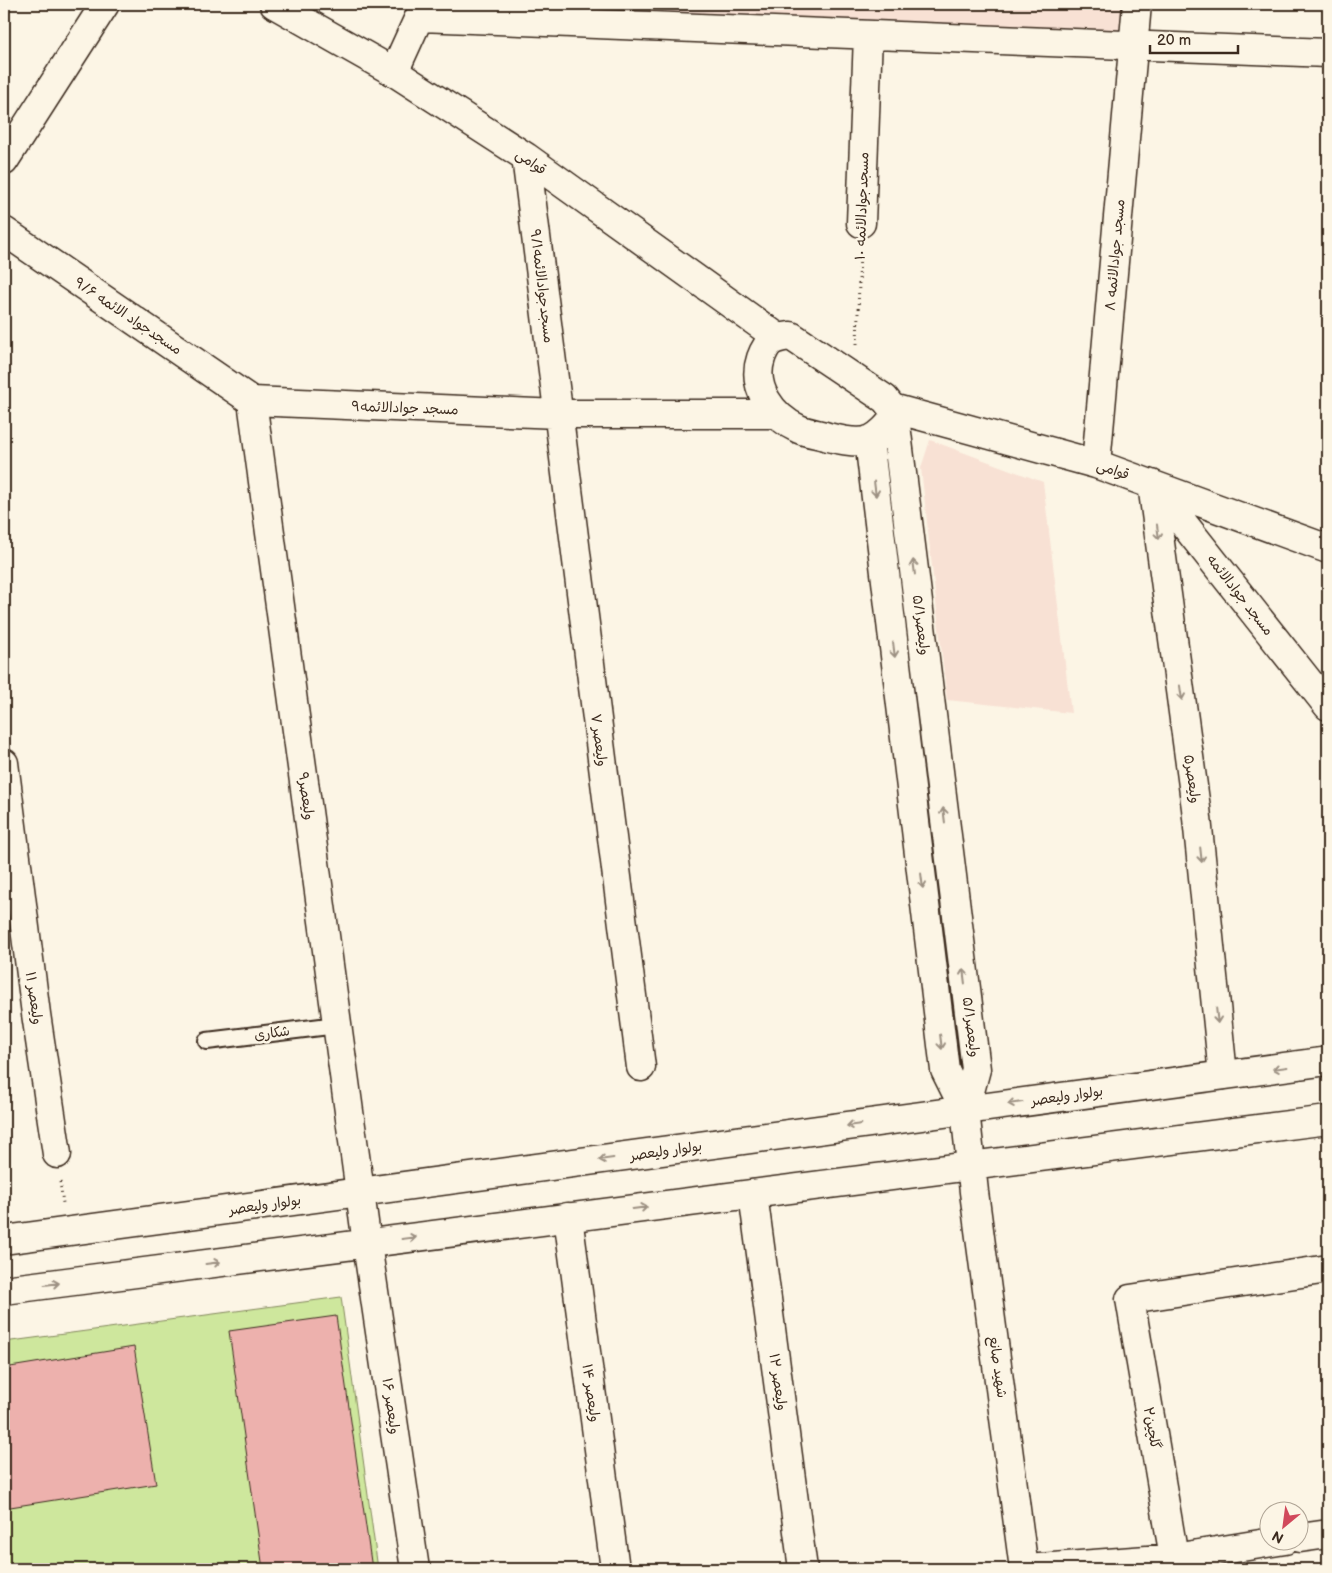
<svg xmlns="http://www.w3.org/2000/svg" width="1332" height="1573" font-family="'Balsamiq Sans','Playpen Sans Arabic',sans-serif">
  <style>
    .built { fill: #f8e1d4 }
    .green { fill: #cee79d; stroke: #84885e }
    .building { fill: #edb1ad; stroke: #3b2a1e }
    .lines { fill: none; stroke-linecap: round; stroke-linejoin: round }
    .lane-casing { stroke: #3b2a1e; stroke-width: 20 }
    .street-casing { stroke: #3b2a1e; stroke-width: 31 }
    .secondary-casing { stroke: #3b2a1e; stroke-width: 31 }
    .path { stroke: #3b2a1e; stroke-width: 3; stroke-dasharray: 1 4; stroke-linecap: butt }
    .lane { stroke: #fcf5e5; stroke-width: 16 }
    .street { stroke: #fcf5e5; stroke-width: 28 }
    .secondary { stroke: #fcf5e5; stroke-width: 28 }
    .oneway { stroke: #9c9082 }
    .labels { text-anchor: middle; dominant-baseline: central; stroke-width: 5; stroke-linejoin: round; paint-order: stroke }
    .street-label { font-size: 14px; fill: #3b2a1e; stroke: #fcf5e5 }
  </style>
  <rect width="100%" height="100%" fill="#fcf5e5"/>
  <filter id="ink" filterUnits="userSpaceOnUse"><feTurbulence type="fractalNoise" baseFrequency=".02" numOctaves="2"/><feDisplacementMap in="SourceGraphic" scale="10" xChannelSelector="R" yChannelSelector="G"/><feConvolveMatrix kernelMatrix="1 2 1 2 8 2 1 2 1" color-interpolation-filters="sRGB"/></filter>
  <g filter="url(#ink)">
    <!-- built -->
    <path class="built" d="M649,4H1123L1121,35L649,14Z
      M930,440L1043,482L1071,713L947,700L921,468Z"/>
    <!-- green -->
    <path class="green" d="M341,1297L378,1569H4V1342Z"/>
    <!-- building -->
    <path class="building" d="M336,1316L372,1569H263L229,1331Z
      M134,1347L156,1484L4,1508V1368Z"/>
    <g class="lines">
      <!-- lane casing -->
      <g class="lane-casing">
        <path id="lane" d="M207,1041L337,1025"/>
      </g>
      <!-- street casing -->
      <g class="street-casing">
        <path id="street" d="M274,4L394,72L526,157L777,337
          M420,17L1328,53
          M394,72L425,4
          M526,157L641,1067
          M4,161L105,4
          M861,223L868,35
          M4,231L252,401
          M791,336L885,399L892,408L895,417C888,426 881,435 870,440C858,444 840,440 828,437C819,434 808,433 799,429C772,417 751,387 761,358C767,341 773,338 791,336Z
          M252,401L360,1192
          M252,401L558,414H777
          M892,408L1096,464L1328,549
          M895,417L976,1069L965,1110
          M869,440L945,1070L965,1110
          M1096,464L1137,4
          M1152,484L1196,808L1223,1075
          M1153,485L1328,706
          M4,763L36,1014L57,1154
          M753,1194L803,1569
          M568,1217L615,1569
          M367,1244L415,1569
          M1300,1538L1328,1534
          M1026,1569L1174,1558L1285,1540
          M1176,1569L1130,1299L1328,1269"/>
      </g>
      <!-- secondary casing -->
      <g class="secondary-casing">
        <path id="secondary" d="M965,1110L974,1192L1024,1569
          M360,1192L367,1244
          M4,1240L1328,1061
          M4,1290L1328,1120"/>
      </g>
      <!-- path -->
      <path class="path" d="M857,344L860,251
        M60,1182L63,1203"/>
      <!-- lane -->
      <use href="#lane" class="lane"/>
      <!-- street -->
      <use href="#street" class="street"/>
      <!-- secondary -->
      <use href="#secondary" class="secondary"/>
    </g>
    <!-- one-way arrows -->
    <defs><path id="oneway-shaft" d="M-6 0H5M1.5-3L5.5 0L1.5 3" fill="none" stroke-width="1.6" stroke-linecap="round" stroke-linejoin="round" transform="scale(1.25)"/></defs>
    <g class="oneway">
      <use href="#oneway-shaft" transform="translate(875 489) rotate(83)"/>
      <use href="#oneway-shaft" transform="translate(1158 532) rotate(82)"/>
      <use href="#oneway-shaft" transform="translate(914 567) rotate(-97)"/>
      <use href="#oneway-shaft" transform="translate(894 650) rotate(83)"/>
      <use href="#oneway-shaft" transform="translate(1181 693) rotate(82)"/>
      <use href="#oneway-shaft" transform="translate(944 815) rotate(-97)"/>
      <use href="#oneway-shaft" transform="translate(1201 855) rotate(84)"/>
      <use href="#oneway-shaft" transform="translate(922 881) rotate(83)"/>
      <use href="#oneway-shaft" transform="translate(964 976) rotate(-97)"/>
      <use href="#oneway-shaft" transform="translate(1217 1016) rotate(84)"/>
      <use href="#oneway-shaft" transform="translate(941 1042) rotate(83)"/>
      <use href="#oneway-shaft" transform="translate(1280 1068) rotate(172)"/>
      <use href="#oneway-shaft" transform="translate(1015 1103) rotate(172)"/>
      <use href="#oneway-shaft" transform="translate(854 1125) rotate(172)"/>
      <use href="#oneway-shaft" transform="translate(606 1159) rotate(172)"/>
      <use href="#oneway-shaft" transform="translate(640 1208) rotate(-7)"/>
      <use href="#oneway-shaft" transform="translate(409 1238) rotate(-7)"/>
      <use href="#oneway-shaft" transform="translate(213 1263) rotate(-7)"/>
      <use href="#oneway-shaft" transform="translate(52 1284) rotate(-7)"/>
    </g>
  </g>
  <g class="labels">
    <!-- street labels -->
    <g class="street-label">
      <text transform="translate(531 162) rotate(35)">قوامی</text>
      <text transform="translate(862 206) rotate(-88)">مسجدجوادالائمه ۱۰</text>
      <text transform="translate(1115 255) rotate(-85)">۸ مسجد جوادالائمه</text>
      <text transform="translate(542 286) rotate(83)">مسجدجوادالائمه۹/۱</text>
      <text transform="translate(128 316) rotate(34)">مسجدجواد الائمه ۹/۶</text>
      <text transform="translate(405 408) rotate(2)">مسجد جوادالائمه۹</text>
      <text transform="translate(1113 470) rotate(19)">قوامی</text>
      <text transform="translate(1240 595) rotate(52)">مسجد جوادالائمه</text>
      <text transform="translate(921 625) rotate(83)">ولیعصر۵/۱</text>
      <text transform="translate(599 740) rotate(83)">ولیعصر ۷</text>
      <text transform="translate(1192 779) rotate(82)">ولیعصر۵</text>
      <text transform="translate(306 796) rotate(82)">ولیعصر۹</text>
      <text transform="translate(34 998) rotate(82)">ولیعصر ۱۱</text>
      <text transform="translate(971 1027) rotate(83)">ولیعصر۵/۱</text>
      <text transform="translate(272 1033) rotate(-7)">شکاری</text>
      <text transform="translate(1067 1096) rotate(-8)">بولوار ولیعصر</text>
      <text transform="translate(666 1151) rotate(-8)">بولوار ولیعصر</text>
      <text transform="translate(265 1205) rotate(-8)">بولوار ولیعصر</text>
      <text transform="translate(998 1367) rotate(82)">شهید صانع</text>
      <text transform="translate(778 1382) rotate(82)">ولیعصر ۱۲</text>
      <text transform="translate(591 1393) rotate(82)">ولیعصر ۱۴</text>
      <text transform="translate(391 1406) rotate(82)">ولیعصر ۱۶</text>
      <text transform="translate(1152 1428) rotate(80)">گلچین۲</text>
    </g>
  </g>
  <!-- margin -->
  <rect width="1332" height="1573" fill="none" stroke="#fcf5e5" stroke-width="20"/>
  <rect x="10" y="10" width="1312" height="1553" fill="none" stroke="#3b2a1e" stroke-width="2" filter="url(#ink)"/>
  <!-- north arrow -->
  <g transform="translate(1284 1526) rotate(209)"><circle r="24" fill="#fcf5e5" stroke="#afa495"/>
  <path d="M0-4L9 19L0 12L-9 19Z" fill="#d1495b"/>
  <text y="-8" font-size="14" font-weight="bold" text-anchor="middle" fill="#3b2a1e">N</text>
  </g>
  <!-- scale -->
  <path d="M1150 45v8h88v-8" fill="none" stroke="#3b2a1e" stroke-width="2.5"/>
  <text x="1157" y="45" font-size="15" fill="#3b2a1e" stroke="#fcf5e5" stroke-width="4" paint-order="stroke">20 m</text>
</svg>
